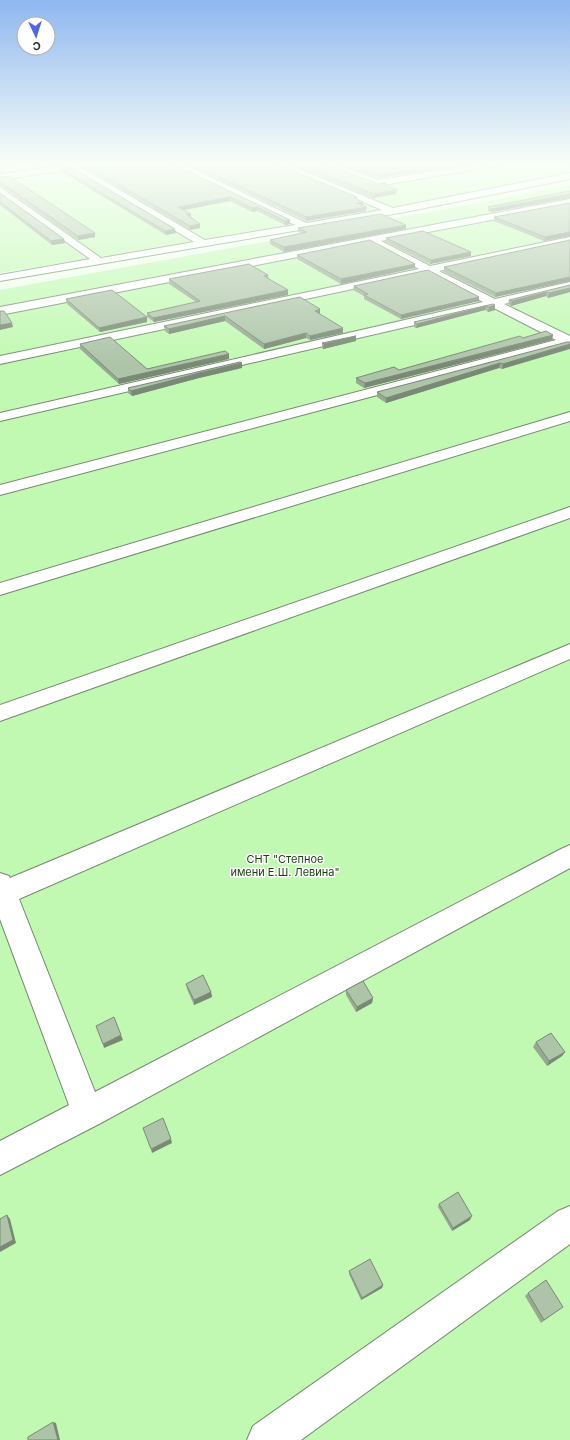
<svg xmlns="http://www.w3.org/2000/svg" width="570" height="1440" font-family="Inter,sans-serif">
  <style>
    .green { fill: #c1f9b2 }
    .lines { fill: none; stroke-linecap: round; stroke-linejoin: round }
    .minor-casing { stroke: #758970; stroke-width: 2 }
    .minor { fill: #fff; fill-rule: evenodd }
    .wall { fill: #96a991 }
    .shaded-wall { fill: #7a8976 }
    .building { fill: #aec4a9; stroke: #7a8976 }
    .labels { text-anchor: middle; dominant-baseline: central; stroke-width: 3; stroke-linejoin: round; paint-order: stroke }
    .park-label { font-size: 11px; fill: #193f0c; stroke: #fff }
  </style>
  <rect width="100%" height="100%" fill="#f1ffee"/>
  <!-- green -->
  <path class="green" d="M0,163H271L382,210L0,273Z
    M282,163H570V173L392,208Z
    M570,185V1440H0V290L472,204Z"/>
  <g class="lines">
    <!-- minor casing -->
    <g class="minor-casing">
      <path id="minor" d="M63,163L75,164L105,163L101,165L82,168L205,240L295,225L172,165L171,163H181L306,223L382,210L275,165L274,163H284L393,208L570,173V179L405,212L0,281V275L90,259L0,194V187L101,258L194,242L72,169L0,180V174L65,165Z
        M319,163H330L379,180L487,163H504L500,165L378,186Z
        M570,199V205L381,241L430,266L570,237V243L439,271L495,299L570,282V288L504,304L570,336V346L566,345L0,495V485L556,340L492,307L0,421V413L483,302L428,273L0,364V356L419,269L370,243L0,315V307Z
        M570,412V421L0,595V583Z
        M570,507V518L0,721V705Z
        M570,644V659L19,899L95,1092L561,849L570,845V868L99,1124L0,1175V1141L69,1105L0,919V873L9,876L10,878Z
        M570,1206V1244L301,1440H247L253,1426L558,1211Z"/>
    </g>
    <!-- minor -->
    <use href="#minor" class="minor"/>
  </g>
  <!-- wall -->
  <path class="wall" d="M46,163H62V164L51,165Z
    M171,163L290,220V224L285,225L257,211L252,212L230,201L184,210L191,214V217L200,224V228L190,230L86,169V165Z
    M184,163H274L357,199L363,206L366,211L306,221Z
    M287,163H323L378,184L386,186L397,190L396,194L373,198Z
    M334,163H479L379,178Z
    M61,169L176,233L166,235L62,172Z
    M0,177L95,237L78,240L1,186H0Z
    M570,191V198L491,212L488,211V207Z
    M0,193L65,243L52,245L0,205Z
    M570,203V236L544,241L494,221V217Z
    M298,228L406,229L284,252L270,244V240L301,233L298,232Z
    M386,238L471,252V256L430,264L386,242Z
    M570,240V281L495,297L444,272V267Z
    M297,255L415,268L341,284L297,259Z
    M268,275L269,279L288,290V295L154,322L147,317V313L196,302L169,284V279Z
    M570,285V292L548,298L546,296L511,306L508,304L509,300Z
    M354,286L479,301L401,319L364,299V296L353,290Z
    M300,297L343,333L310,340L306,338L264,349L225,321L169,334L165,331L164,326Z
    M66,299L147,322L100,332L67,304Z
    M493,304L495,310L488,312L485,310L416,328L414,327V322Z
    M356,336V341L323,349L322,348V343Z
    M523,338L552,340L364,388L356,383V378L399,370Z
    M570,342L502,369L499,368L386,403L377,397V392Z
    M80,344L147,369L229,359L119,384L80,349Z
    M242,368L199,378L132,396L128,393V388Z
    M186,984L211,992L212,997L194,1005L187,989Z
    M346,990L373,998L372,1003L356,1012L346,995Z
    M536,1042L565,1052L562,1056L547,1066L533,1047Z
    M439,1204L470,1220L452,1231L438,1207Z
    M349,1271L383,1285L382,1288L361,1300L349,1274Z
    M528,1293L560,1309L541,1323L525,1296Z"/>
  <!-- shaded-wall -->
  <path class="shaded-wall" d="M10,163H35L0,168V164Z
    M50,163H62V164L51,165Z
    M457,163H479L379,178V175Z
    M504,163H519L503,165Z
    M0,169H1L2,172L0,173Z
    M381,183H386L385,186Z
    M397,190L396,194L373,198L374,194Z
    M570,194V198L491,212V209Z
    M230,197V201L179,211L178,207Z
    M363,202V206L357,203Z
    M257,207V211L252,212V208Z
    M367,207L366,211L306,221V217Z
    M186,214H191V217Z
    M290,220V224L285,225V221Z
    M200,224V228L190,230V226Z
    M406,225V229L284,252V247Z
    M175,229L176,233L166,235L165,231Z
    M570,232V236L544,241L545,237Z
    M95,233V237L78,240V236Z
    M64,239L65,243L52,245L51,241Z
    M471,252V256L430,264L431,260Z
    M415,264V268L341,284V279Z
    M570,277V281L495,297L496,293Z
    M570,288V292L548,298L549,293Z
    M288,290V295L154,322L153,318Z
    M547,292L546,296L511,306L512,301Z
    M479,297V301L401,319V315Z
    M495,305V310L488,312L489,307Z
    M486,306L485,310L416,328L417,324Z
    M320,309V314L315,311Z
    M225,316V321L169,334V329Z
    M147,317V322L100,332L99,328Z
    M12,323L13,327L0,330V325Z
    M343,328V333L310,340V336Z
    M306,333V338L264,349V344Z
    M553,335L552,340L364,388L365,383Z
    M356,336V341L323,349L324,344Z
    M570,344V349L502,369L503,364Z
    M229,354V359L119,384L118,379Z
    M242,363V368L199,378L132,396L131,391L199,373Z
    M500,363L499,368L386,403V398Z
    M211,992L212,997L194,1005V1000Z
    M373,998L372,1003L356,1012L357,1007Z
    M121,1035L123,1040L104,1048L103,1044Z
    M565,1052L562,1056L547,1066L549,1061Z
    M171,1139L172,1143L152,1153L151,1149Z
    M7,1215L10,1219L16,1243L0,1252V1247Z
    M472,1216L470,1220L452,1231L453,1228Z
    M383,1285L382,1288L361,1300L362,1298Z
    M53,1422L56,1423L60,1440H58Z"/>
  <!-- building -->
  <path class="building" d="M0,163H10L0,164Z
    M101,163H171L290,220L285,221L257,207L252,208L230,197L178,207L191,214H186L200,224L190,226L86,165Z
    M191,163H274L357,197L354,198L363,202L357,203L367,207L306,217Z
    M296,163H323L378,184L386,183H381L397,190L374,194Z
    M344,163H457L379,175Z
    M71,167L175,229L165,231L61,169Z
    M9,176L95,233L78,236L0,182V177Z
    M570,191V194L491,209L488,207Z
    M0,193L64,239L51,241L0,202Z
    M570,203V232L545,237L494,217Z
    M381,214L406,225L284,247L270,240L307,232L298,228Z
    M423,231L471,252L431,260L386,238Z
    M370,240L415,264L341,279L297,255Z
    M570,240V277L496,293L444,267Z
    M249,264L268,275L264,276L288,290L153,318L147,313L200,301L169,279Z
    M428,270L479,297L401,315L364,295L368,294L354,286Z
    M570,285V288L549,293L547,292L512,301L509,300Z
    M112,290L147,317L99,328L66,299Z
    M300,297L320,309L315,311L343,328L310,336L306,333L264,344L225,316L169,329L164,326Z
    M493,304L495,305L489,307L486,306L417,324L414,322Z
    M0,311H4L12,323L0,325Z
    M546,331L553,335L365,383L356,378L394,367L399,370L520,336L523,338Z
    M356,336L324,344L322,343Z
    M110,337L147,369L225,351L229,354L118,379L80,344Z
    M567,342H570V344L503,364L500,363L386,398L377,392Z
    M240,362L242,363L199,373L131,391L128,388Z
    M203,975L211,992L194,1000L186,984Z
    M363,981L373,998L357,1007L346,990Z
    M114,1017L121,1035L103,1044L96,1026Z
    M551,1033L565,1052L549,1061L536,1042Z
    M163,1118L171,1139L151,1149L143,1128Z
    M458,1192L472,1216L453,1228L439,1204Z
    M7,1215L13,1240L0,1247V1219Z
    M370,1259L383,1285L362,1298L349,1271Z
    M546,1280L563,1307L544,1320L528,1293Z
    M53,1422L58,1440H28V1437Z"/>
  <!-- sky -->
  <linearGradient id="sky" x2="0" y2="1"><stop stop-color="#8fb7f0"/><stop offset="0.45" stop-color="#f9fff7"/><stop offset="1" stop-color="#f9fff7" stop-opacity="0"/></linearGradient>
  <rect width="570" height="364" fill="url(#sky)"/>
  <g class="labels">
    <!-- park labels -->
    <g class="park-label">
      <text x="285" y="859">СНТ "Степное<tspan x="285" dy="13">имени Е.Ш. Левина"</tspan></text>
    </g>
  </g>
  <!-- north arrow -->
  <g transform="translate(36 36) rotate(176)"><circle r="19" fill="#ffffff" stroke="#abaea9"/>
  <path d="M0-3L7 15L0 10L-7 15Z" fill="#5467dd"/>
  <text y="-6" font-size="11" font-weight="bold" text-anchor="middle" fill="#2c3429">С</text>
  </g>
</svg>
